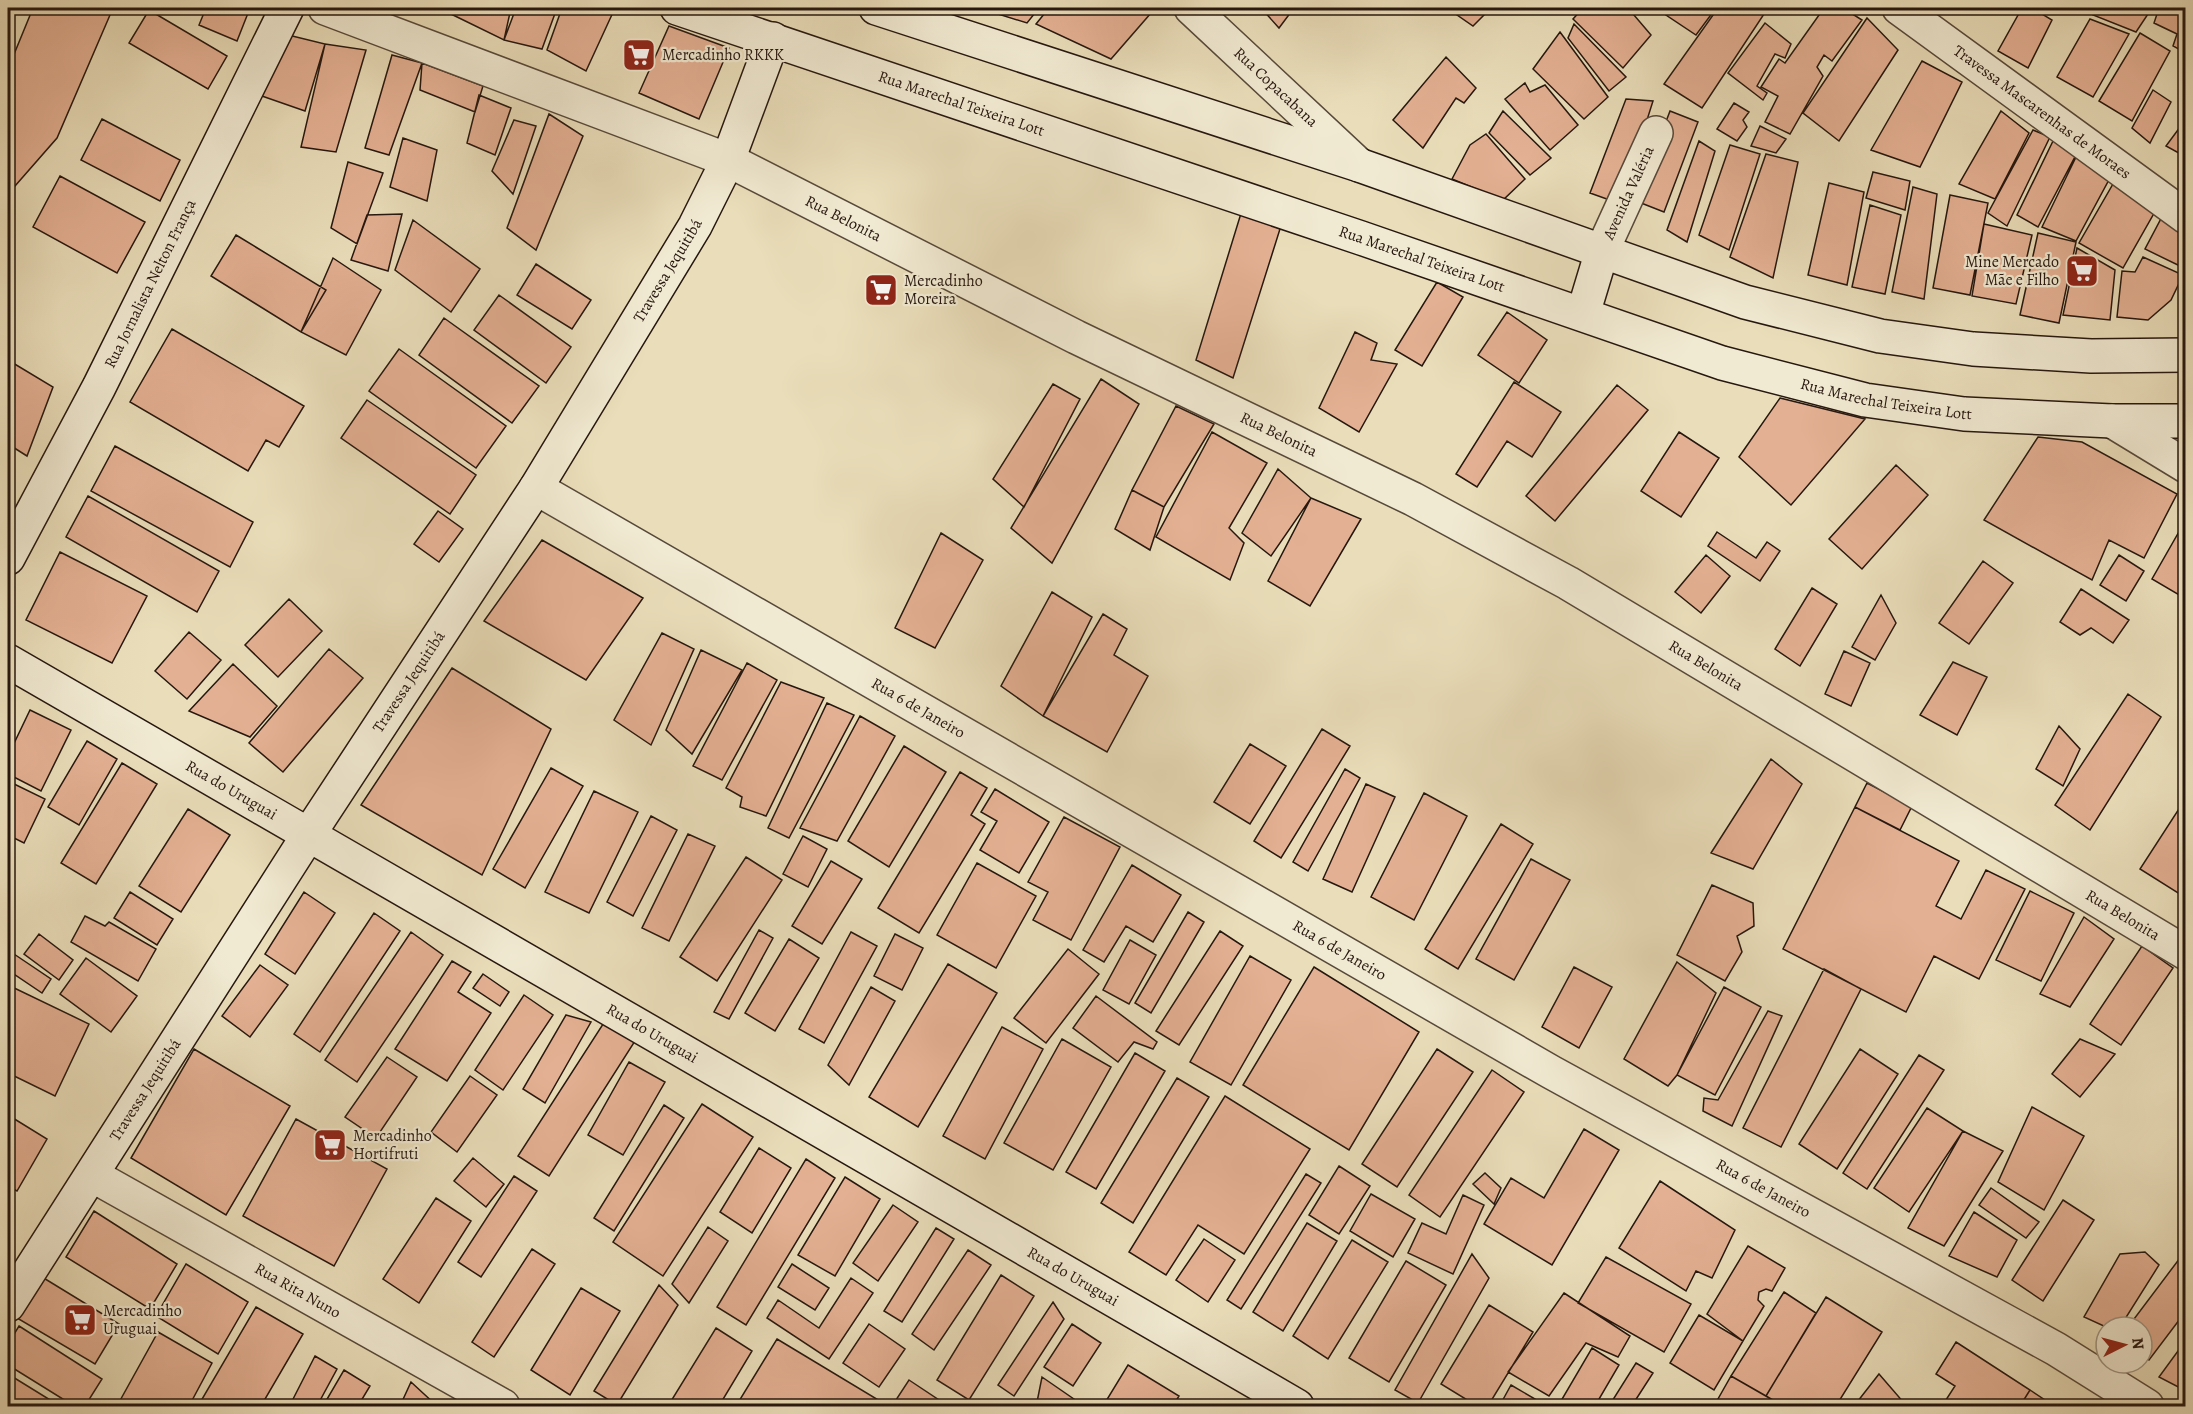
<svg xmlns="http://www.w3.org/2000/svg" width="2193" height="1414" font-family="Alegreya,serif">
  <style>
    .building { fill: #e4b093; stroke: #26170f; stroke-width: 1.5 }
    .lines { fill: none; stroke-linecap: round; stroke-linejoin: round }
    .street-casing { stroke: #57493a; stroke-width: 36 }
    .secondary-casing { stroke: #26170f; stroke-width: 36 }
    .street { stroke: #f1ead2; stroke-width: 33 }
    .secondary { stroke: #f1ead2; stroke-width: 33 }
    .labels { text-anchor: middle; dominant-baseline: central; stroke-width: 4.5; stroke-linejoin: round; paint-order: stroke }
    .poi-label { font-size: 16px; fill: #26170f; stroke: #f1ead2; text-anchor: start }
    .street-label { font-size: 16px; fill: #26170f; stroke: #f1ead2 }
  </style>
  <rect width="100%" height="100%" fill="#eadeba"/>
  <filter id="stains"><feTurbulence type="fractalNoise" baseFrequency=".00333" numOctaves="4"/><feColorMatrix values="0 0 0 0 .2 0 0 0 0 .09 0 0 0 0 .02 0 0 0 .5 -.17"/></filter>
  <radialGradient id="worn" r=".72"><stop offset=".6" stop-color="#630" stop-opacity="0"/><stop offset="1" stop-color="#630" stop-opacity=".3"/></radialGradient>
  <!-- building -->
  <path class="building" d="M33,8H113L57,138L8,194V69Z
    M206,8H250L237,41L199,25Z
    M453,8H511L504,40L451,14Z
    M516,8H557L542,49L504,40Z
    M562,8H615L586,71L547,50Z
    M979,8H1039L1027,23Z
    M1049,8H1145L1151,13L1111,59L1036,24Z
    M1261,8H1294L1279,28Z
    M1447,8H1491L1473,26Z
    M1583,8H1590L1599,13L1605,8H1628L1651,35L1623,68L1573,19Z
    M1671,8H1716L1696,35L1666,15Z
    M1718,8H1768L1702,108L1664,84Z
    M1824,8H1843L1862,20L1832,61L1824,55L1817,67L1823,76L1790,134L1765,122L1778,96L1761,87L1779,59L1785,63Z
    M2022,8H2032L2052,20L2028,68L1998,51Z
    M2098,8H2152L2136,32L2093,15Z
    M2159,8H2174L2186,11V53L2173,46L2177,34L2154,23Z
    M149,10L227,56L208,89L129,43Z
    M1867,18L1898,50L1839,141L1803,113Z
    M2090,19L2129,34L2093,97L2057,77Z
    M1765,23L1791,44L1785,58L1775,54L1757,86L1767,93L1763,100L1728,73Z
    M1574,24L1626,77L1609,91L1568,38Z
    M669,26L729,48L699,119L639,93Z
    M1560,32L1608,97L1584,119L1533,69Z
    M280,33L325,44L305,111L259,95Z
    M2140,33L2170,51L2132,121L2099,101Z
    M325,44L366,50L336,152L301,147Z
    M392,55L422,63L389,155L365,148Z
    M1446,57L1476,88L1464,103L1456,98L1423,148L1393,120Z
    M1922,61L1962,82L1920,167L1871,150Z
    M422,63L483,86L475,112L420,90Z
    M1525,83L1530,92L1545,85L1578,125L1550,150L1505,99Z
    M2153,90L2171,102L2150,143L2132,128Z
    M479,95L511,108L495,155L467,143Z
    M1626,99L1653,101L1641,139L1634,141L1627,159L1618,203L1590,193Z
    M1734,103L1749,112L1743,120L1747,127L1737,141L1717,129Z
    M1503,111L1551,158L1530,175L1489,133Z
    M1670,111L1698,122L1664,212L1636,201Z
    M2001,111L2029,133L1995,199L1959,184Z
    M549,114L583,136L536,250L507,228Z
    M102,119L180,160L160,201L81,160Z
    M2186,119V157L2166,146Z
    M514,120L536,126L513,194L492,171Z
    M1760,126L1786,139L1776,153L1751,146Z
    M2033,130L2050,137L2007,226L1988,213Z
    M1486,134L1525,179L1503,200L1452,179L1470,145Z
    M403,138L437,150L427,201L390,187Z
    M2054,139L2078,151L2038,227L2017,215Z
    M1699,141L1715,151L1687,242L1667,230Z
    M1730,145L1760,154L1729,250L1699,235Z
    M1766,154L1798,162L1773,278L1730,257Z
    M2077,155L2111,176L2076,241L2042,227Z
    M348,162L383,173L357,244L331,228Z
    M1873,172L1910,181L1905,210L1866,198Z
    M60,176L145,222L117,273L33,227Z
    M1829,183L1864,192L1847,285L1808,275Z
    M2113,184L2157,208L2123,268L2079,243Z
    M1913,187L1937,194L1924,299L1892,292Z
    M1950,195L1988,203L1970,295L1933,288Z
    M1870,205L1901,215L1885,294L1852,287Z
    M1242,210L1280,229L1233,378L1196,360Z
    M2164,213L2175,218L2182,233V267L2145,249Z
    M402,214L388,271L351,260L367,215Z
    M413,220L480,269L451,312L395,270Z
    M1984,224L2032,235L2016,304L1972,296Z
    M2038,233L2076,242L2059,323L2020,315Z
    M236,235L326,290L301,332L211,276Z
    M2077,248L2115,270L2110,320L2063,315Z
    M2143,257L2183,275L2171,300L2148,320L2117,317L2122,271L2135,272Z
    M333,258L381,290L346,355L301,332Z
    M536,264L591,300L572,329L517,295Z
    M1437,282L1463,297L1422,366L1395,350Z
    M499,295L571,347L546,383L474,330Z
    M1507,312L1547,340L1519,383L1478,355Z
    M444,318L539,386L512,423L419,355Z
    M172,329L304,406L279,447L266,440L248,471L130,402Z
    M1355,332L1377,343L1371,360L1397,364L1359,432L1319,408Z
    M399,349L506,426L476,468L369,391Z
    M8,360L53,387L27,456L8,444Z
    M1101,379L1139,404L1052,563L1011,528Z
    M1514,382L1561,412L1532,457L1507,441L1477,487L1456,474Z
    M1053,384L1080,399L1024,507L993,479Z
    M1617,385L1648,410L1555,521L1526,496Z
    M1780,398L1865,419L1791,505L1739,457Z
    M367,400L476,475L450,514L341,438Z
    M1176,406L1214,424L1164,507L1132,490Z
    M1212,432L1267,463L1229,528L1244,543L1230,580L1156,537Z
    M1679,432L1719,458L1681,517L1641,491Z
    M2038,437L2082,442L2177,494L2144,558L2109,540L2092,580L1984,520Z
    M115,446L253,522L230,567L91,491Z
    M1896,465L1928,495L1862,569L1829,539Z
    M1278,469L1311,498L1271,556L1242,533Z
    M1132,490L1164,507L1150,550L1115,529Z
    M88,496L219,571L197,612L66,537Z
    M1311,498L1361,519L1310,606L1268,581Z
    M438,511L463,529L439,562L414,544Z
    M2180,530L2186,533V599L2152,579Z
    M1717,532L1756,558L1767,542L1780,551L1760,581L1708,546Z
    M941,533L983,560L935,648L895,628Z
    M542,540L643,598L586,680L484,621Z
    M60,552L147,596L112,663L26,620Z
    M1706,555L1730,576L1701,613L1675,592Z
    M2119,555L2144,571L2126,601L2100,585Z
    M1983,561L2013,583L1969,644L1939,623Z
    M1812,588L1837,604L1800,666L1775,649Z
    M2081,589L2129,620L2113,643L2091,628L2080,635L2060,622Z
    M1052,592L1092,617L1043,716L1001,686Z
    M1881,595L1896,623L1875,660L1852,647Z
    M289,599L322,631L278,677L245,645Z
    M1103,614L1127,629L1114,655L1148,676L1107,752L1043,716Z
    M189,632L221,660L187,699L155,671Z
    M662,633L694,649L651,745L614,720Z
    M329,649L363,678L283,772L249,743Z
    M701,650L742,670L692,754L666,730Z
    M1844,651L1870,663L1851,706L1825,694Z
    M1953,662L1987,677L1957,735L1920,715Z
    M747,663L777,680L722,780L693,766Z
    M233,664L277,706L250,737L189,711Z
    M452,668L551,729L482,875L361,805Z
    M781,682L824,698L766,816L740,807L742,797L726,788Z
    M2128,694L2161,717L2090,830L2055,805Z
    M827,703L854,715L789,838L768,828Z
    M30,710L71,730L41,791L8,774V756Z
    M860,716L895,736L837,841L800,828Z
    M2059,726L2080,749L2063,786L2036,769Z
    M1322,729L1350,746L1281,858L1254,841Z
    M87,741L117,759L79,825L48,807Z
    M1250,744L1286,766L1250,824L1214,802Z
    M904,746L946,772L889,867L848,841Z
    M1771,759L1802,784L1753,869L1711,853Z
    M122,763L157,784L96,884L61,863Z
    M551,768L583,786L525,888L493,869Z
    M1345,769L1360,778L1308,871L1293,862Z
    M960,772L987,788L971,815L985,824L919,933L878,908Z
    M8,781L45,799L24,843L8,835Z
    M1867,783L1912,806L1900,830L1855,807Z
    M1366,784L1395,797L1352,892L1323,879Z
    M995,789L1049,822L1019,873L980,850L997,821L981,812Z
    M594,791L638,812L589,913L545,892Z
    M1424,793L1467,816L1414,920L1371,897Z
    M2186,798V898L2140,869Z
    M1855,807L1959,861L1936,906L1961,919L1986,870L2025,889L1979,979L1934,956L1906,1012L1783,949Z
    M188,809L230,835L181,912L139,886Z
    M651,816L677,830L633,916L607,902Z
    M1064,817L1120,847L1071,940L1033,920L1048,892L1028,882Z
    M1501,824L1533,844L1458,969L1425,949Z
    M688,834L715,846L669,941L642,928Z
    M803,836L827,849L808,887L783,874Z
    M746,857L782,880L717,981L680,957Z
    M1531,859L1570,880L1514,980L1476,959Z
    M831,861L862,879L822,944L792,926Z
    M977,863L1036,896L996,968L937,935Z
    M1132,865L1181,895L1153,942L1126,926L1104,962L1083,950Z
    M1712,885L1753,903L1754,926L1737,936L1742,952L1725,981L1677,955Z
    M2030,891L2074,913L2041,981L1996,960Z
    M130,892L173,919L157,945L114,918Z
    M304,892L335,913L295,974L265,954Z
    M1188,912L1204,922L1151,1013L1135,1003Z
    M374,913L400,931L320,1052L294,1034Z
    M85,916L105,926L109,922L156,949L138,981L71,942Z
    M2084,917L2114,939L2070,1007L2040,994Z
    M759,930L773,938L729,1019L714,1012Z
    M1220,931L1243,946L1179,1045L1156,1031Z
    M411,932L443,955L357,1082L325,1060Z
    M851,932L877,946L824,1043L799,1029Z
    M39,934L73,960L59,980L24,954Z
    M895,934L923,948L902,990L874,976Z
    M789,939L819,958L775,1031L745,1013Z
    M1130,940L1156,955L1129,1004L1103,990Z
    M2142,946L2173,968L2121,1045L2090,1024Z
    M1068,949L1099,974L1046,1043L1014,1018Z
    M8,950L51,979L42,993L8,970Z
    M1250,956L1291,980L1231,1085L1190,1062Z
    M86,958L137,996L111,1032L60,994Z
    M452,961L471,972L458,992L491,1013L447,1081L395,1049Z
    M1677,962L1716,993L1677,1075L1668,1086L1624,1059Z
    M948,964L997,993L918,1127L869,1097Z
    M260,965L288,985L250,1037L222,1016Z
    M1314,967L1419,1032L1349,1150L1243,1085Z
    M1574,967L1612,987L1579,1048L1542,1027Z
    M1824,969L1861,989L1781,1147L1743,1128Z
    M483,974L509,992L500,1006L473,988Z
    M8,985L89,1024L55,1096L8,1073Z
    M871,987L895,1001L849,1085L828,1065Z
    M1724,987L1761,1007L1715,1095L1677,1075Z
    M524,995L553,1015L503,1090L475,1070Z
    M1096,996L1157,1042L1153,1049L1134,1042L1118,1062L1073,1028Z
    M1768,1011L1782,1016L1732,1126L1703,1111L1704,1098L1718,1100Z
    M566,1015L591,1022L545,1103L523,1089Z
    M605,1021L635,1041L549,1176L518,1156Z
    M1002,1027L1043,1049L985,1159L943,1136Z
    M1062,1039L1111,1067L1053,1170L1004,1143Z
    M2080,1039L2115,1054L2080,1097L2052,1074Z
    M194,1049L290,1106L226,1215L131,1158Z
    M1437,1049L1473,1072L1397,1187L1362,1164Z
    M1860,1049L1898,1074L1837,1169L1799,1144Z
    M1135,1053L1165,1071L1096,1189L1066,1172Z
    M1919,1055L1944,1070L1867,1189L1843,1173Z
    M387,1057L417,1077L376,1138L345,1117Z
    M629,1062L665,1082L623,1155L588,1135Z
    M1492,1070L1524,1092L1440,1217L1409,1195Z
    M470,1076L497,1095L457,1152L431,1132Z
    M1177,1078L1209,1097L1133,1223L1101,1203Z
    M1225,1096L1310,1149L1244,1254L1198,1225L1166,1275L1129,1252Z
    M702,1104L753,1137L663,1276L613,1242Z
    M664,1105L684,1118L614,1231L594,1218Z
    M2032,1107L2084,1136L2044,1210L1998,1182Z
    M1927,1108L1963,1131L1909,1212L1874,1188Z
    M8,1115L47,1139L17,1191L8,1186Z
    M296,1119L387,1169L334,1266L243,1216Z
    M1584,1129L1619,1150L1552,1265L1484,1224L1511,1178L1544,1198Z
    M1963,1131L2003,1151L1944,1246L1908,1228Z
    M759,1148L791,1168L752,1233L720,1212Z
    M473,1158L504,1184L486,1207L454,1181Z
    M806,1159L835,1178L746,1325L717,1307Z
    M1339,1166L1370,1186L1339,1234L1309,1215Z
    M1485,1173L1501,1188L1494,1204L1473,1184Z
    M1306,1174L1321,1183L1241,1309L1227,1300Z
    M514,1176L537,1191L481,1277L458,1262Z
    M845,1177L880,1199L835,1276L798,1255Z
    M1660,1181L1735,1230L1712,1278L1696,1271L1686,1291L1619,1248Z
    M1991,1188L2039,1222L2026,1238L1979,1205Z
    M1371,1194L1415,1219L1393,1257L1350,1231Z
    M1463,1195L1484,1205L1453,1274L1408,1253L1422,1223L1446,1234Z
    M436,1198L471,1221L419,1303L383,1279Z
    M2063,1200L2094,1220L2043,1301L2012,1280Z
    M893,1205L918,1222L878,1281L853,1263Z
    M94,1211L177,1264L150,1309L66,1257Z
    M1974,1212L2017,1240L1997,1277L1949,1256Z
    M1307,1223L1337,1241L1283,1331L1253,1312Z
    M708,1227L728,1241L689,1303L672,1284Z
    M936,1228L954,1239L902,1322L884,1311Z
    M1204,1239L1235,1260L1208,1302L1176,1280Z
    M1352,1240L1388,1262L1328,1359L1293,1336Z
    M1748,1246L1785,1268L1772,1291L1766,1289L1759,1292L1758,1300L1764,1306L1743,1341L1707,1314Z
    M532,1249L555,1264L494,1357L472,1342Z
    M968,1250L991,1265L934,1350L912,1334Z
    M2186,1250V1311L2149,1360L2142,1355V1327H2128Z
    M2145,1252L2159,1265L2120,1327H2106L2084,1317L2120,1254Z
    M1472,1254L1489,1278L1418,1403L1395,1390Z
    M1606,1257L1691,1304L1664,1352L1578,1303Z
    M1406,1261L1446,1285L1389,1382L1349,1358Z
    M186,1264L248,1302L218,1354L156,1316Z
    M792,1264L829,1288L815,1310L778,1287Z
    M1001,1275L1034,1296L969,1400L937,1380Z
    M42,1277L119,1324L95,1364L17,1318Z
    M851,1278L873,1293L829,1359L767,1318L778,1300L819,1328Z
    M659,1285L678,1305L617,1405L594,1391Z
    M581,1288L620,1311L570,1395L531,1370Z
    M1784,1292L1816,1313L1766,1396L1731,1376Z
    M1564,1293L1630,1336L1618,1357L1586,1343L1549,1396L1508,1372Z
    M1826,1297L1882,1332L1836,1406H1783L1766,1396Z
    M1053,1302L1064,1319L1014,1396L998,1385Z
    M1489,1305L1533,1332L1488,1406H1477L1441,1384Z
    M256,1307L303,1334L261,1406H198Z
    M1699,1315L1743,1341L1714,1390L1670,1363Z
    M869,1324L905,1349L879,1387L843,1363Z
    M1072,1324L1101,1343L1073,1386L1044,1367Z
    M19,1326L102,1379L85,1406H74L8,1365V1344Z
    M716,1328L752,1351L719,1406H668Z
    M158,1332L212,1363L189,1406H117Z
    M777,1339L880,1401L877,1406H736Z
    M2186,1340V1391L2159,1377Z
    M1956,1342L2030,1390L2020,1406H1942L1955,1386L1936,1374Z
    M1592,1348L1619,1365L1595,1406H1558Z
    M315,1356L337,1369L317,1406H293L290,1405Z
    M1636,1363L1653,1373L1633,1404L1638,1406H1609Z
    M1128,1365L1179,1396L1173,1406H1103Z
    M344,1370L370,1386L358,1406H323Z
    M8,1374L60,1406H8Z
    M1879,1374L1905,1404L1904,1406H1854Z
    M1731,1376L1778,1403L1776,1406H1714Z
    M1042,1377L1084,1406H1043L1037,1402Z
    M909,1380L942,1402L939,1406H892Z
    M411,1382L437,1406H400Z
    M1511,1385L1547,1406H1503L1500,1405Z
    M2030,1390L2054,1406H2020Z"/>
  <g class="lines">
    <!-- street casing -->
    <g class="street-casing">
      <g id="street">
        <path id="s1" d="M325,8L728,160L1076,337L1413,499L1568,583L2186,953"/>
        <path id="s2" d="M1191,8L1359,165"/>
        <path id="s3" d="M1899,8L2186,217"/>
        <path id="s4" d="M1602,251L1656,133"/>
        <path d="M2112,421L2186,466"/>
        <path id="s5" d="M536,488L1551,1072L2056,1349L2147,1406"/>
        <path id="s6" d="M92,1175L503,1406"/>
      </g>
    </g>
    <!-- secondary casing -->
    <g class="secondary-casing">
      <g id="secondary">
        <path id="s7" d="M677,8L1361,238L1722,363L1865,400L1964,414L2112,421H2186"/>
        <path d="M876,8L1359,165L1745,302L1880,336L1973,349L2091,356L2186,355"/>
        <path d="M1583,314L1602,251"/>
        <path id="s8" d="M8,558L99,387L287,8"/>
        <path id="s9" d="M8,661L1297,1406"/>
        <path id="s10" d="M8,1305L309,834L536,488L695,226L728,160L773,39"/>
      </g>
    </g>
    <!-- street -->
    <use href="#street" class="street"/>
    <!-- secondary -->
    <use href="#secondary" class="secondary"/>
  </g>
  <!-- icons -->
  <defs>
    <g id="supermarket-square" transform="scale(1.725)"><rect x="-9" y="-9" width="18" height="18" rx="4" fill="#8f2418" stroke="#f1ead2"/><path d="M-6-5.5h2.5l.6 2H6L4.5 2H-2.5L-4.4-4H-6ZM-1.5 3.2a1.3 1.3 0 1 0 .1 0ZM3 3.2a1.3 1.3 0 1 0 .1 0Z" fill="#fff"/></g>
  </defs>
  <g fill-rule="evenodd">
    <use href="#supermarket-square" x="639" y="55"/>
    <use href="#supermarket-square" x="2082" y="271"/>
    <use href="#supermarket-square" x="881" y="290"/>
    <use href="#supermarket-square" x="330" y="1145"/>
    <use href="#supermarket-square" x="80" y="1320"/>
  </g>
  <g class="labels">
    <!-- poi labels -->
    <g class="poi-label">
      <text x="662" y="55">Mercadinho RKKK</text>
      <text x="2059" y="262" text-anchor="end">Mine Mercado<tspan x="2059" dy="18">Mãe e Filho</tspan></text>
      <text x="904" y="281">Mercadinho<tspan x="904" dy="18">Moreira</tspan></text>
      <text x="353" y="1136">Mercadinho<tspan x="353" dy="18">Hortifruti</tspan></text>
      <text x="103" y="1311">Mercadinho<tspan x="103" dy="18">Uruguai</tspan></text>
    </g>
    <!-- street labels -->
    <g class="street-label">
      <text stroke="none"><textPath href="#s2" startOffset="116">Rua Copacabana</textPath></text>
      <text stroke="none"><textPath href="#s7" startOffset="300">Rua Marechal Teixeira Lott</textPath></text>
      <text stroke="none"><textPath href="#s3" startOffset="177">Travessa Mascarenhas de Moraes</textPath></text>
      <text stroke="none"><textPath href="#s4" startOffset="64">Avenida Valéria</textPath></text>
      <text stroke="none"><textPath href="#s1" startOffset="560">Rua Belonita</textPath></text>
      <text stroke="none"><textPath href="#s7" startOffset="786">Rua Marechal Teixeira Lott</textPath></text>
      <text stroke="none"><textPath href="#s10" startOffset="1227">Travessa Jequitibá</textPath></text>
      <text stroke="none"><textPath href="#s8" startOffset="309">Rua Jornalista Nelton França</textPath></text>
      <text stroke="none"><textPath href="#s7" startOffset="1272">Rua Marechal Teixeira Lott</textPath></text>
      <text stroke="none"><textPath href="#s1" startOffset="1046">Rua Belonita</textPath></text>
      <text stroke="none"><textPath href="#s1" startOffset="1532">Rua Belonita</textPath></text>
      <text stroke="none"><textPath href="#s10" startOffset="741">Travessa Jequitibá</textPath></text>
      <text stroke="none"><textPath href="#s5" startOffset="441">Rua 6 de Janeiro</textPath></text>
      <text stroke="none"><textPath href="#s9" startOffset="258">Rua do Uruguai</textPath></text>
      <text stroke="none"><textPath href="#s1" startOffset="2018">Rua Belonita</textPath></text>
      <text stroke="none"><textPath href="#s5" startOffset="927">Rua 6 de Janeiro</textPath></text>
      <text stroke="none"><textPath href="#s9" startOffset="744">Rua do Uruguai</textPath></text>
      <text stroke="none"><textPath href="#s10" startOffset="255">Travessa Jequitibá</textPath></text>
      <text stroke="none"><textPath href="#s5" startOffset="1413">Rua 6 de Janeiro</textPath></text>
      <text stroke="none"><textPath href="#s9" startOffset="1230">Rua do Uruguai</textPath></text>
      <text stroke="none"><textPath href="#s6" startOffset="236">Rua Rita Nuno</textPath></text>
    </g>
  </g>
  <!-- margin -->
  <rect width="2193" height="1414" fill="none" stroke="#eadeba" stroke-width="30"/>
  <rect x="9" y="9" width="2175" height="1396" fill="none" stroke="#26170f" stroke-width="3"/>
  <rect x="15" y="15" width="2163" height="1384" fill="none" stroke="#26170f" stroke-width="1.5"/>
  <!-- north arrow -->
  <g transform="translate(2124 1345) rotate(84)"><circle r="28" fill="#f1ead2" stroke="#a09684" stroke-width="1.5"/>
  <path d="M0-4.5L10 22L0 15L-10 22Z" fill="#8f2418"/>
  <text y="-9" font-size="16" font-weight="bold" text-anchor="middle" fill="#26170f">N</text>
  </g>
  <rect width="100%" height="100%" filter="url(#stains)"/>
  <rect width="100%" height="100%" fill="url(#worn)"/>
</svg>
